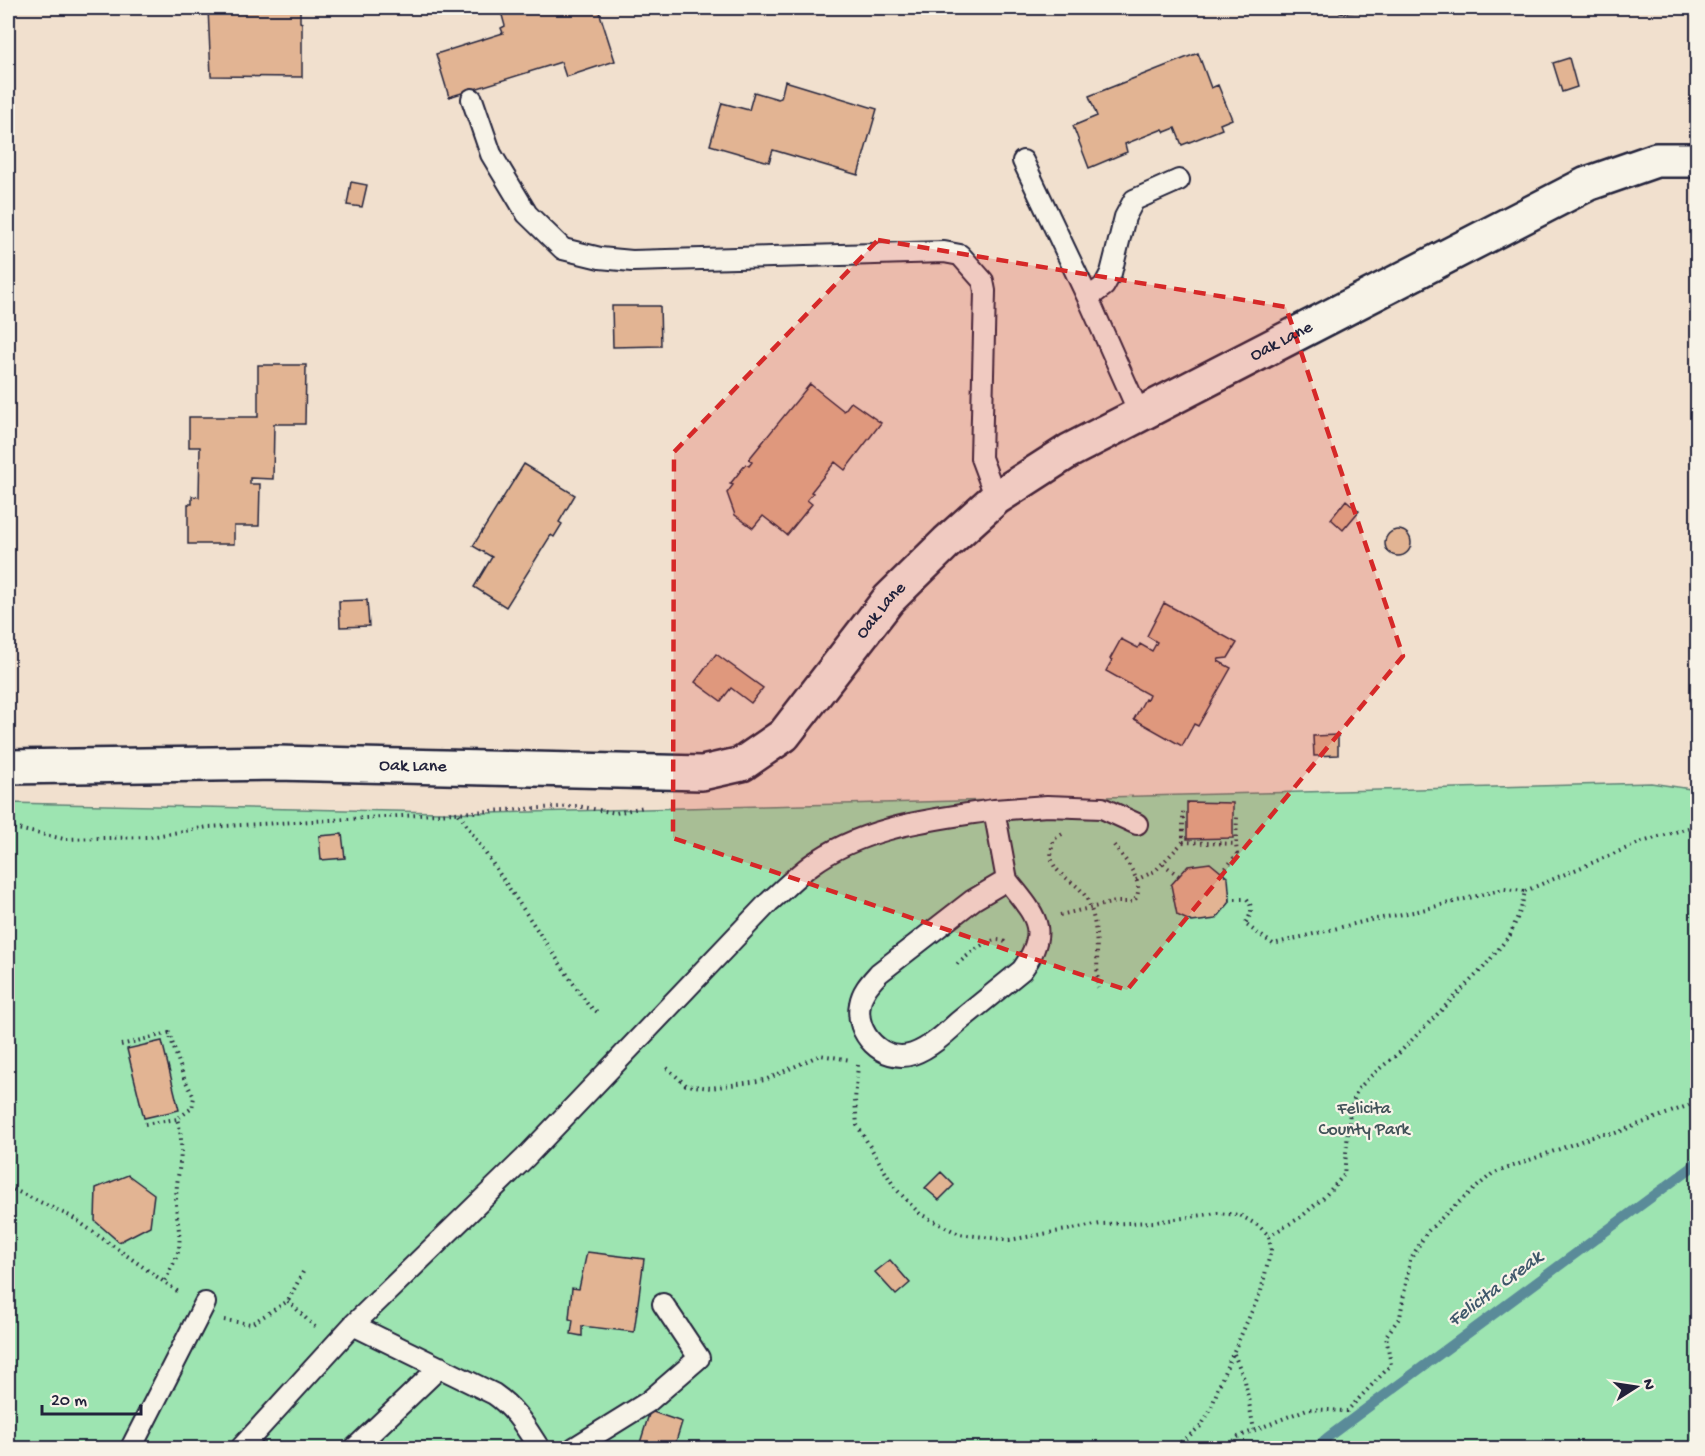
<svg xmlns="http://www.w3.org/2000/svg" width="1705" height="1456" font-family="'Gochi Hand',sans-serif">
  <style>
    .green { fill: #9de4b1; stroke: #608376; stroke-width: 1.5 }
    .lines { fill: none; stroke-linecap: round; stroke-linejoin: round }
    .stream { stroke: #5a8b99; stroke-width: 10 }
    .building { fill: #e2b493; stroke: #22223b; stroke-width: 1.5 }
    .service-casing { stroke: #22223b; stroke-width: 24 }
    .minor-casing { stroke: #22223b; stroke-width: 38 }
    .path { stroke: #22223b; stroke-width: 4; stroke-dasharray: 1.5 4.5; stroke-linecap: butt }
    .service { stroke: #f7f3e8; stroke-width: 20 }
    .minor { stroke: #f7f3e8; stroke-width: 33 }
    .marked { fill: #d62828; fill-opacity: 0.2; stroke: #d62828; stroke-width: 4.5; stroke-dasharray: 12 8; stroke-linejoin: round }
    .labels { text-anchor: middle; dominant-baseline: central; stroke-width: 4.5; stroke-linejoin: round; paint-order: stroke }
    .street-label { font-size: 18px; fill: #22223b; stroke: #f7f3e8 }
    .park-label { font-size: 18px; fill: #415258; stroke: #f7f3e8 }
    .water-label { font-size: 20px; font-style: italic; fill: #3e576a; stroke: #f7f3e8 }
  </style>
  <rect width="100%" height="100%" fill="#f1e0ce"/>
  <filter id="ink" filterUnits="userSpaceOnUse"><feTurbulence type="fractalNoise" baseFrequency=".0167" numOctaves="2"/><feDisplacementMap in="SourceGraphic" scale="12" xChannelSelector="R" yChannelSelector="G"/><feConvolveMatrix kernelMatrix="1 2 1 2 8 2 1 2 1" color-interpolation-filters="sRGB"/></filter>
  <g filter="url(#ink)">
    <!-- green -->
    <path class="green" d="M1651,783L1697,790V1448H8V803L489,813Z"/>
    <g class="lines">
      <!-- stream -->
      <path class="stream" d="M1316,1448L1328,1437L1691,1168L1698,1160"/>
    </g>
    <!-- building -->
    <path class="building" d="M208,8H300V22L302,23V77L211,76Z
      M500,8H598L615,61L566,77L561,62L449,97L436,54L503,33L501,28L505,26Z
      M1339,8H1380V11L1340,13Z
      M1198,53L1211,88L1218,85L1232,119L1220,124L1222,129L1182,145L1175,128L1165,132L1163,129L1125,144L1127,152L1089,168L1073,126L1097,116L1089,96Z
      M1569,58L1577,87L1562,92L1553,63Z
      M785,81L877,109L858,175L773,150L769,162L710,145L722,103L749,110L754,92L778,99L781,98Z
      M351,182L367,185L362,207L347,205Z
      M612,306H660L661,346L613,347Z
      M258,365H306L305,424H274L273,479L250,478V484H260L259,526H234V544H188V504H192V496L199,497L200,447H189V417H258Z
      M810,384L844,411L851,402L881,423L845,470L835,462L811,492L813,493L807,500L812,504L787,535L763,516L753,528L735,515L727,493L733,485L730,484L746,464L749,466L752,462L749,459Z
      M524,464L575,495L559,522L562,524L554,537L551,535L506,607L474,587L492,557L473,546Z
      M1346,500L1359,511L1343,530L1331,519Z
      M1385 543a13 13 0 1 1 26 0a13 13 0 1 1-26 0Z
      M367,600L369,626L340,627L339,601Z
      M1164,603L1237,643L1228,658L1219,659L1218,661L1231,668L1198,726L1194,724L1182,746L1134,719L1145,699L1147,700L1149,695L1106,671L1112,660L1110,659L1121,639L1138,648L1140,644L1152,651L1157,642L1147,636Z
      M716,654L763,688L751,703L731,688L721,701L695,682Z
      M1338,735V755L1314,756L1313,736Z
      M1187,802L1233,803V838L1187,839Z
      M342,834L345,858L321,860L319,836Z
      M1210,863L1228,878L1230,902L1216,919L1192,922L1177,915L1171,885L1188,866Z
      M162,1041L179,1110L144,1118L127,1049Z
      M941,1172L954,1185L939,1200L925,1188Z
      M128,1175L154,1194L150,1226L119,1242L95,1221L96,1188Z
      M587,1252L644,1259L634,1332L582,1326V1336L571,1334L573,1320L569,1319L572,1288L579,1289Z
      M890,1260L910,1283L896,1295L875,1272Z
      M650,1411L682,1422L674,1448H658L640,1443Z"/>
    <g class="lines">
      <!-- service casing -->
      <g class="service-casing">
        <path id="service" d="M472,99L491,154L527,214L563,249L600,258L632,261L944,252L960,255L983,281L985,291L981,458L996,498
          M1023,161L1088,298L1140,415
          M1088,298L1104,286L1111,273L1125,217L1134,200L1179,180
          M994,810L1047,806L1102,808L1137,824
          M1007,880C1034,915 1052,928 1022,970C1001,987 979,1005 958,1022C945,1034 930,1048 913,1054C883,1064 854,1033 860,1004C862,991 871,982 879,973L973,900Z
          M353,1325L494,1394C515,1408 526,1428 539,1448
          M131,1448L205,1303
          M241,1448L353,1325L525,1158L769,902C783,890 796,876 811,865C864,826 930,820 994,810L1007,880
          M355,1448L440,1367
          M574,1448L648,1402L699,1358L663,1304"/>
      </g>
      <!-- minor casing -->
      <g class="minor-casing">
        <g id="minor">
          <path id="s1" d="M8,767L277,763L702,773L742,764L784,735L889,599L947,542L996,498L1069,451L1587,184L1656,160H1698"/>
        </g>
      </g>
      <!-- path -->
      <path class="path" d="M459,814L588,1005L600,1014
        M8,827L64,839L150,837L208,827L577,806L616,813L644,807
        M1062,834L1054,839C1042,877 1074,874 1087,899C1100,925 1096,960 1098,988
        M1183,842L1236,844L1237,817
        M1163,864L1179,876
        M1222,873L1237,854L1236,844
        M1136,880L1155,871L1183,842V808
        M1525,891L1639,843L1698,825
        M1229,899H1247C1254,908 1251,915 1245,924L1273,944L1366,921L1418,911L1504,889L1525,891L1521,909L1510,935L1484,967L1399,1053L1373,1074L1357,1090L1350,1111L1344,1175L1323,1198L1301,1217L1269,1236
        M1060,915L1115,902H1133C1149,886 1124,858 1113,844
        M957,964C971,954 992,931 1008,944
        M121,1045L169,1033L184,1078L194,1097L192,1108L177,1119C187,1150 176,1171 176,1202C176,1217 181,1232 179,1248C177,1259 169,1271 165,1282
        M858,1065L855,1100L857,1125L895,1188L920,1214L959,1234L1009,1240L1101,1224L1155,1222L1217,1213L1240,1215L1259,1226L1269,1236L1271,1250L1261,1291L1224,1373L1210,1411L1201,1426L1174,1448
        M667,1068L686,1085L711,1088L765,1080L820,1055L851,1060
        M145,1124L177,1119
        M8,1187L72,1217L180,1293
        M288,1301L316,1328
        M224,1320L251,1324L288,1301L303,1272
        M1234,1354L1245,1381L1254,1430
        M1223,1448L1238,1437L1307,1409L1347,1411L1391,1365L1386,1336L1400,1317L1410,1260L1427,1232L1452,1208L1492,1174L1600,1134H1613L1687,1106L1698,1100"/>
      <!-- service -->
      <use href="#service" class="service"/>
      <!-- minor -->
      <use href="#minor" class="minor"/>
    </g>
  </g>
  <!-- marked area -->
  <path class="marked" d="M878,240L1286,307L1403,656L1127,990L673,838L674,452Z"/>
  <g class="labels">
    <!-- street labels -->
    <g class="street-label">
      <text stroke="none"><textPath href="#s1" startOffset="1431">Oak Lane</textPath></text>
      <text stroke="none"><textPath href="#s1" startOffset="944">Oak Lane</textPath></text>
      <text stroke="none"><textPath href="#s1" startOffset="405">Oak Lane</textPath></text>
    </g>
    <!-- park labels -->
    <g class="park-label">
      <text x="1364" y="1109">Felicita<tspan x="1364" dy="21">County Park</tspan></text>
    </g>
    <!-- water labels -->
    <g class="water-label">
      <text transform="translate(1496 1290) rotate(-37)">Felicita Creak</text>
    </g>
  </g>
  <!-- margin -->
  <rect width="1705" height="1456" fill="none" stroke="#f7f3e8" stroke-width="30"/>
  <rect x="15" y="15" width="1675" height="1426" fill="none" stroke="#22223b" stroke-width="2" filter="url(#ink)"/>
  <!-- north arrow -->
  <g transform="translate(1636 1387) rotate(78)" stroke="#f7f3e8" stroke-width="4.5" paint-order="stroke">
  <path d="M0-4.5L10 22L0 15L-10 22Z" fill="#22223b"/>
  <text y="-9" font-size="16" font-weight="bold" text-anchor="middle" fill="#22223b">N</text>
  </g>
  <!-- scale -->
  <path d="M42 1405v9h99v-9" fill="none" stroke="#22223b" stroke-width="3"/>
  <text x="51" y="1405" font-size="18" fill="#22223b" stroke="#f7f3e8" stroke-width="4.5" paint-order="stroke">20 m</text>
</svg>
